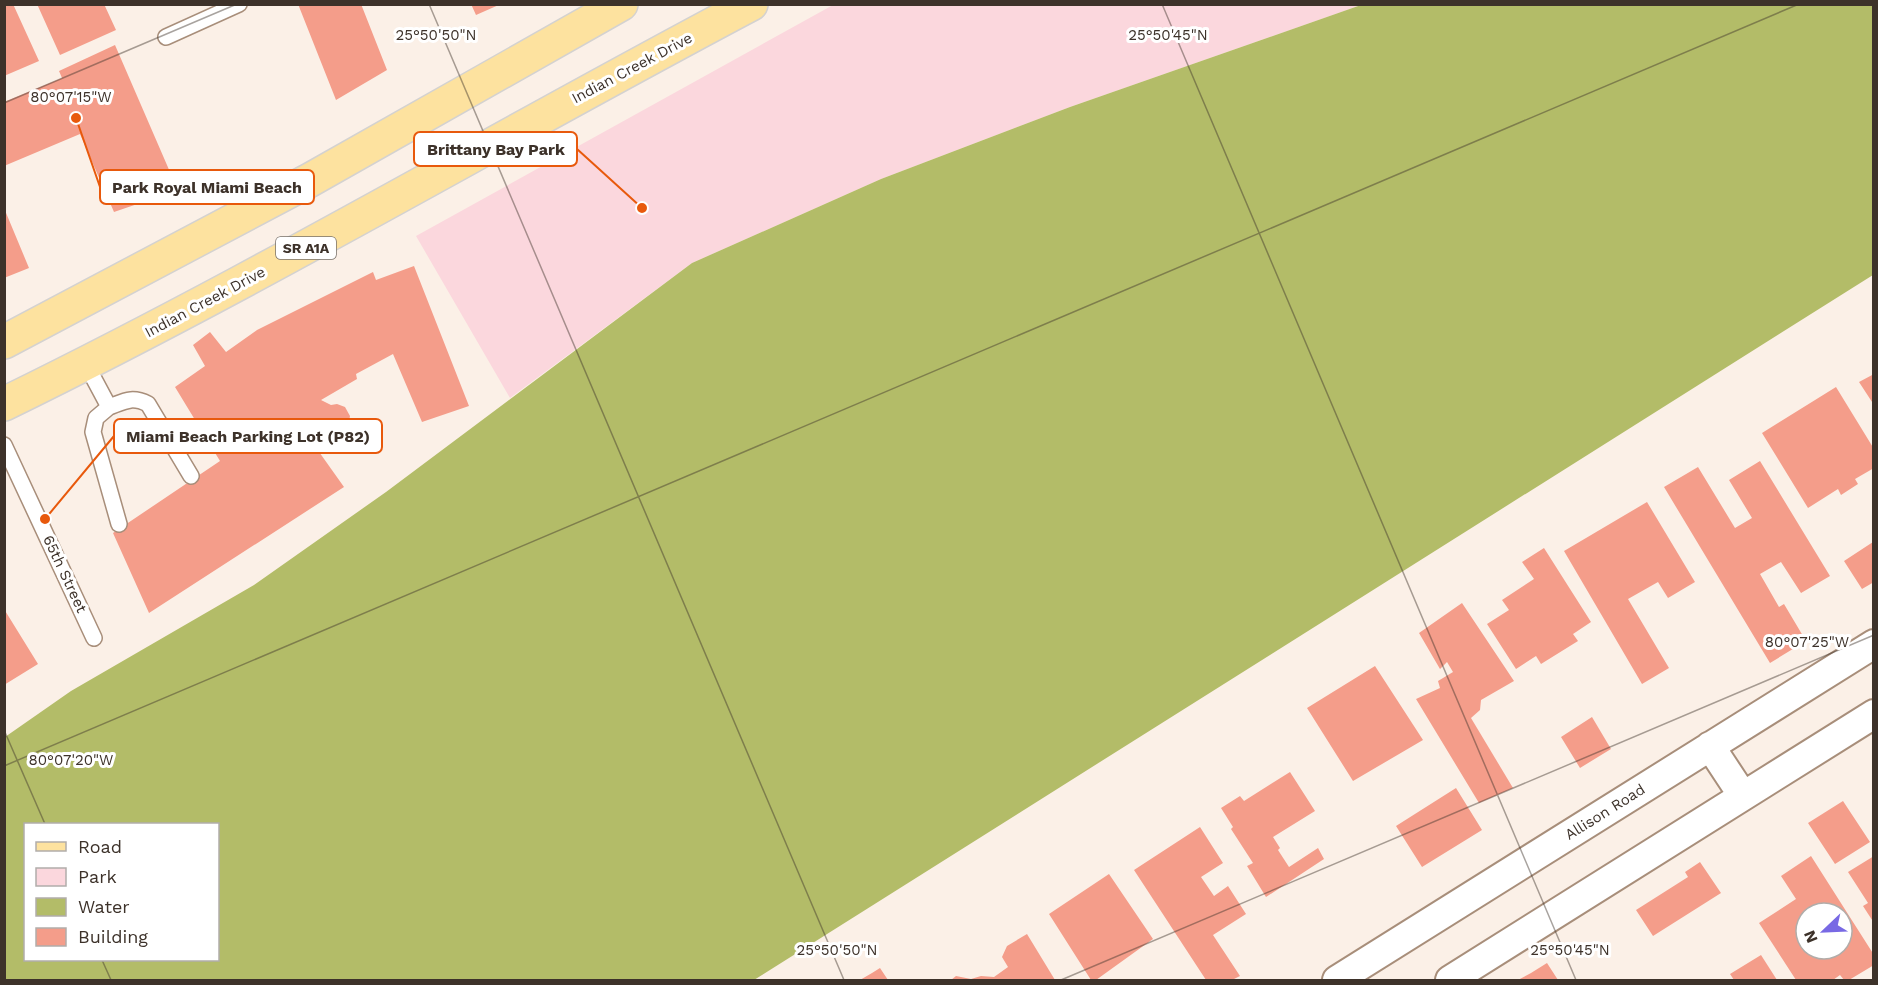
<svg xmlns="http://www.w3.org/2000/svg" width="1878" height="985" font-family="'Work Sans',sans-serif">
  <style>
    .green { fill: #fbd7dd }
    .water { fill: #b3bc68; fill-rule: evenodd }
    .building { fill: #f49d8a; fill-rule: evenodd }
    .lines { fill: none; stroke-linecap: round; stroke-linejoin: round }
    .service-casing { stroke: #a88e7a; stroke-width: 18 }
    .minor-casing { stroke: #a88e7a; stroke-width: 32 }
    .primary-casing { stroke: #d4d2d0; stroke-width: 36 }
    .service { stroke: #fff; stroke-width: 15 }
    .minor { stroke: #fff; stroke-width: 28 }
    .primary { stroke: #fde29f; stroke-width: 33 }
    .ticks { fill: none; stroke: #3d322a; stroke-width: 1.5; stroke-opacity: 0.45 }
    .labels { text-anchor: middle; dominant-baseline: central; stroke-width: 6; stroke-linejoin: round; paint-order: stroke }
    .shield { fill: #fff; stroke: #77706a; stroke-width: 1.5 }
    .shield-label { font-size: 14px; font-weight: bold; fill: #3d322a }
    .street-label { font-size: 15px; fill: #3d322a; stroke: #fff }
    .ticks-label { font-size: 15px; text-anchor: middle; fill: #3d322a; stroke: #fff; stroke-width: 6; stroke-linejoin: round; paint-order: stroke }
    .leader { fill: none; stroke: #e8590c; stroke-width: 2 }
    .callout-dot { fill: #e8590c; stroke: #fff; stroke-width: 2 }
    .callout { fill: #fff; stroke: #e8590c; stroke-width: 2 }
    .callout-label { font-size: 16px; text-anchor: middle; font-weight: bold; fill: #3d322a }
  </style>
  <rect width="100%" height="100%" fill="#fbf0e7"/>
  <!-- green -->
  <path class="green" d="M833,5H1361L1070,107L881,179L692,263L510,398L416,236Z"/>
  <!-- water -->
  <path class="water" d="M1361,5H1873V275L754,980H5V737L71,691L254,585L386,492L692,263L881,179L1070,107ZM26,824H218V960H26Z"/>
  <!-- building -->
  <path class="building" d="M4,4H13L39,61L4,76Z
    M37,4H104L116,30L60,55Z
    M298,4H361L387,70L336,100Z
    M471,4H501L476,15Z
    M115,45L170,172L161,177L152,199L114,212L80,134L4,166V102L62,78L59,71Z
    M4,208L29,268L4,278Z
    M414,266L469,406L422,422L393,354L356,374L357,379L321,400L331,405L337,404L345,407L350,416L348,427L317,449L344,487L149,613L113,533L220,461L175,387L205,366L193,345L210,332L226,352L257,330L373,272L376,280Z
    M1874,374V405L1859,382Z
    M1836,387L1874,449V468L1855,479L1858,484L1841,495L1838,489L1808,508L1762,433Z
    M1760,461L1830,576L1801,593L1781,562L1760,574L1779,607L1784,604L1806,641L1770,663L1664,487L1698,467L1735,528L1752,518L1729,480Z
    M1647,502L1695,582L1668,598L1658,582L1628,599L1669,668L1642,684L1564,551Z
    M1873,542L1874,582L1862,589L1844,561Z
    M1544,548L1591,622L1573,634L1578,641L1541,664L1536,656L1516,669L1487,624L1509,610L1502,600L1534,579L1522,562Z
    M1462,603L1514,681L1481,700L1480,710L1471,718L1513,788L1479,803L1416,699L1440,688L1438,681L1453,672L1447,662L1440,669L1419,633Z
    M4,609L38,664L4,685Z
    M1375,666L1423,740L1353,781L1307,708Z
    M1592,717L1611,749L1580,768L1561,737Z
    M1290,772L1315,811L1273,837L1280,848L1278,850L1289,867L1318,848L1324,859L1266,897L1247,866L1253,863L1231,829L1233,827L1221,808L1240,796L1244,801Z
    M1456,788L1482,830L1422,867L1396,826Z
    M1843,801L1870,842L1835,864L1808,823Z
    M1200,827L1223,863L1201,877L1214,896L1228,886L1246,914L1213,935L1240,976L1232,980H1206L1134,870Z
    M1811,856L1874,955V965L1849,980H1844L1840,975L1833,980H1796L1759,923L1796,899L1781,876ZM1806,913H1842V949H1806Z
    M1874,856V923L1863,906L1868,903L1848,872Z
    M1700,862L1721,893L1653,936L1636,910L1688,877L1685,872Z
    M1109,874L1153,939L1096,980H1091L1049,914Z
    M1027,934L1055,980H951L956,976L971,979L981,976L994,977L1008,967L1002,957L1007,946Z
    M1761,955L1777,980H1734L1730,974Z
    M1547,963L1558,980H1518L1531,973Z
    M880,968L888,980H860L872,973Z"/>
  <g class="lines">
    <!-- service casing -->
    <g class="service-casing">
      <path id="service" d="M166,37L239,4
        M86,364L109,407C125,401 132,396 148,404L191,476
        M109,407L96,418L93,432L119,524
        M4,445L94,638"/>
    </g>
    <!-- minor casing -->
    <g class="minor-casing">
      <path id="minor" d="M1710,746L1743,796
        M1337,980L1874,644
        M1450,980L1874,714"/>
    </g>
    <!-- primary casing -->
    <g class="primary-casing">
      <path id="primary" d="M4,342L310,180L621,4
        M4,404C258,280 501,136 751,4"/>
    </g>
    <!-- service -->
    <use href="#service" class="service"/>
    <!-- minor -->
    <use href="#minor" class="minor"/>
    <!-- primary -->
    <use href="#primary" class="primary"/>
  </g>
  <!-- ticks -->
  <path class="ticks" d="M429,4L844,980M1162,4L1576,980M4,103L237,4M4,730L45,824M4,766L1799,4M102,960L111,980M1061,980L1874,635"/>
  <g class="labels">
    <!-- shield labels -->
    <rect class="shield" x="276" y="237" width="60" height="22" rx="4.5"/>
    <g class="shield-label">
      <text x="306" y="248">SR A1A</text>
    </g>
    <!-- street labels -->
    <g class="street-label">
      <text transform="translate(632 68) rotate(-28)">Indian Creek Drive</text>
      <text transform="translate(205 302) rotate(-28)">Indian Creek Drive</text>
      <text transform="translate(65 574) rotate(65)">65th Street</text>
      <text transform="translate(1605 812) rotate(-32)">Allison Road</text>
    </g>
  </g>
  <g class="ticks-label">
    <text x="436" y="40">25°50'50"N</text>
    <text x="1168" y="40">25°50'45"N</text>
    <text x="71" y="102">80°07'15"W</text>
    <text x="1807" y="647">80°07'25"W</text>
    <text x="71" y="765">80°07'20"W</text>
    <text x="837" y="955">25°50'50"N</text>
    <text x="1570" y="955">25°50'45"N</text>
  </g>
  <!-- callouts -->
  <path class="leader" d="M642 208L577 149M76 118L100 187M45 519L114 436"/>
  <g class="callout-dot">
    <circle cx="642" cy="208" r="6"/>
    <circle cx="76" cy="118" r="6"/>
    <circle cx="45" cy="519" r="6"/>
  </g>
  <g class="callout">
    <rect x="414" y="132" width="163" height="34" rx="6"/>
    <rect x="100" y="170" width="214" height="34" rx="6"/>
    <rect x="114" y="419" width="268" height="34" rx="6"/>
  </g>
  <g class="callout-label">
    <text x="496" y="155">Brittany Bay Park</text>
    <text x="207" y="193">Park Royal Miami Beach</text>
    <text x="248" y="442">Miami Beach Parking Lot (P82)</text>
  </g>
  <!-- border -->
  <rect width="1878" height="985" fill="none" stroke="#3d322a" stroke-width="12"/>
  <!-- legend -->
  <rect x="24" y="823" width="195" height="138" fill="#ffffff" stroke="#b1adaa" stroke-width="1.5"/>
  <rect x="36" y="842" width="30" height="9" fill="#fde29f" stroke="#b1adaa" stroke-width="1.5"/>
  <text x="78" y="853" font-size="18" fill="#3d322a">Road</text>
  <rect x="36" y="868" width="30" height="18" fill="#fbd7dd" stroke="#b1adaa" stroke-width="1.5"/>
  <text x="78" y="883" font-size="18" fill="#3d322a">Park</text>
  <rect x="36" y="898" width="30" height="18" fill="#b3bc68" stroke="#b1adaa" stroke-width="1.5"/>
  <text x="78" y="913" font-size="18" fill="#3d322a">Water</text>
  <rect x="36" y="928" width="30" height="18" fill="#f49d8a" stroke="#b1adaa" stroke-width="1.5"/>
  <text x="78" y="943" font-size="18" fill="#3d322a">Building</text>
  <!-- north arrow -->
  <g transform="translate(1824 931) rotate(247)"><circle r="28" fill="#ffffff" stroke="#b1adaa" stroke-width="1.5"/>
  <path d="M0-4.5L10 22L0 15L-10 22Z" fill="#7869e4"/>
  <text y="-9" font-size="16" font-weight="bold" text-anchor="middle" fill="#3d322a">N</text>
  </g>
</svg>
